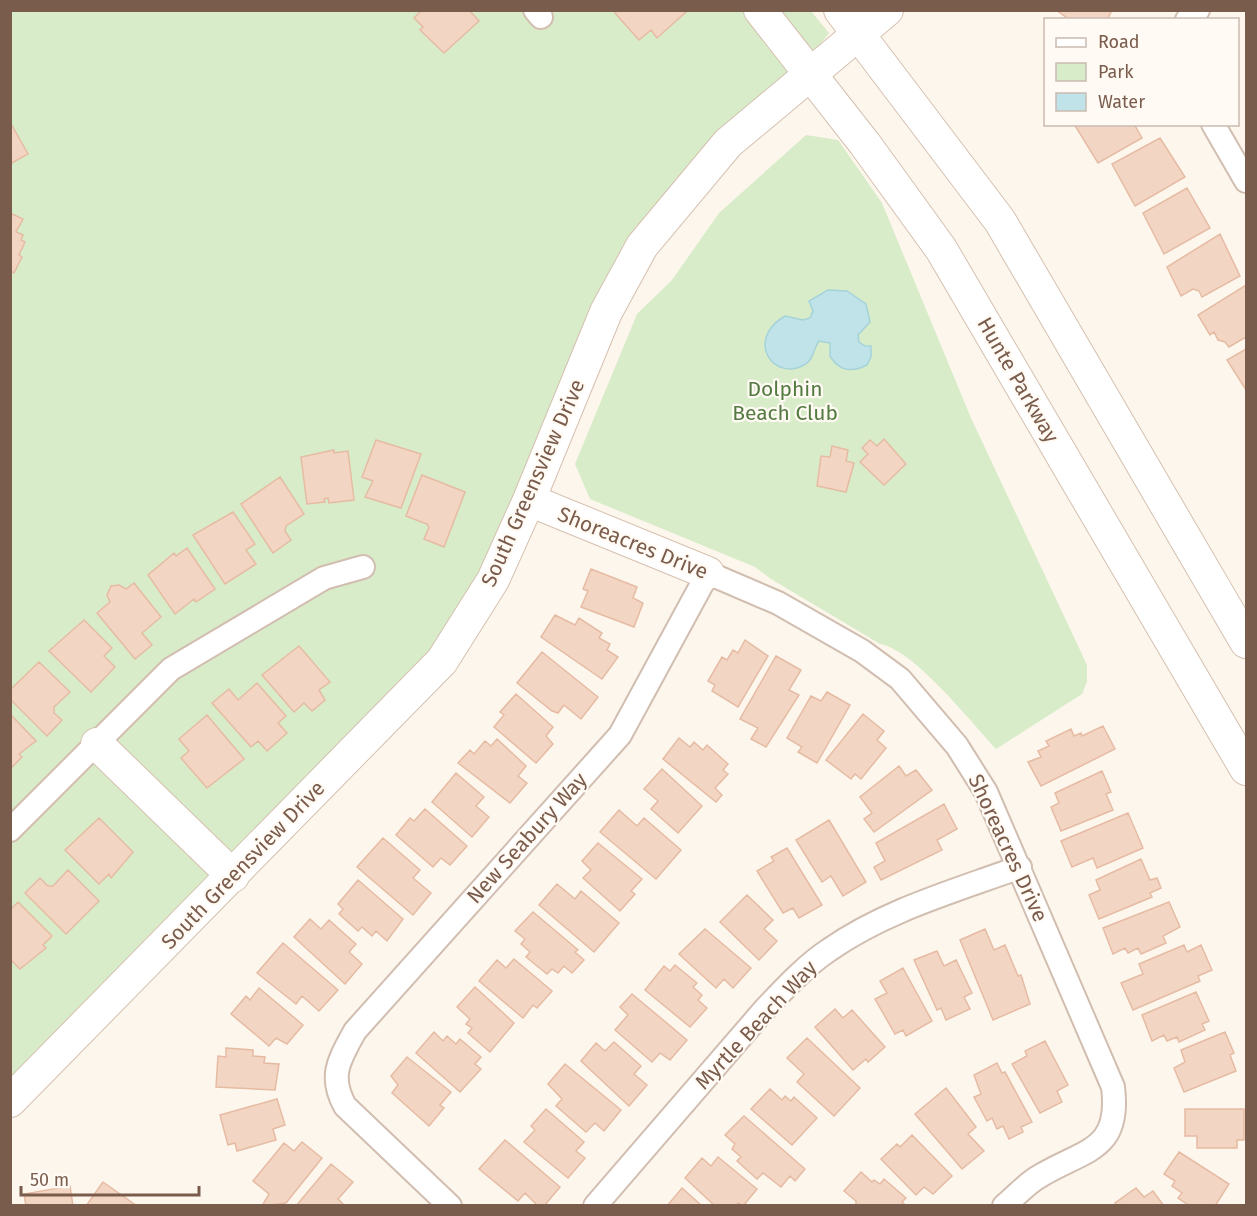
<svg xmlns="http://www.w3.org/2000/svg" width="1257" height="1216" font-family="'Fira Sans',sans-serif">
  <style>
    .green { fill: #d8ecc9 }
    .water { fill: #bfe3e8; stroke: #a5d3da; stroke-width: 1.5 }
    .building { fill: #f3d5c3; stroke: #e6bba3; stroke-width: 1.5 }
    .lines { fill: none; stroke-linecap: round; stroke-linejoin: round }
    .street-casing { stroke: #d1beb0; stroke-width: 26 }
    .secondary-casing { stroke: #d6c0b0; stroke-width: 34 }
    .street { stroke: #fff; stroke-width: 22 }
    .secondary { stroke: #fff; stroke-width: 32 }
    .labels { text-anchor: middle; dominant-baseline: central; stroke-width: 4.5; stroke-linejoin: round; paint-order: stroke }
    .street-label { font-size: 21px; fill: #7a5c4d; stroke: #fffaf3 }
    .park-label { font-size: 21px; fill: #537a41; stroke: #fffaf3 }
  </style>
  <rect width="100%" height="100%" fill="#fdf6ec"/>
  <!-- green -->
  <path class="green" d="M11,11H811L829,33L778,100L679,197L487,592L11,1103Z
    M806,135L838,140L882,203L971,418L1087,665V682L1082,694L996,749C972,723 913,649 880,644L771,579L755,567L590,499L575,464L637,314L672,280L719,213Z"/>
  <!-- water -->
  <path class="water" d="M828,290L847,291L866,304L870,322L858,335L859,342L865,346H871V357L867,365C851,373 839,371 830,356V343L819,341C813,349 814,360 804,365C774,382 744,340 785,316L803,320L810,318L813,311L809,301Z"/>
  <!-- building -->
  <path class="building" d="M422,10H469L479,21L444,53L420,30L423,27L414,18Z
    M618,10H685L686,12L657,38L651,30L639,40L615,13Z
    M1056,10H1112L1107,20H1070Z
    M10,122L28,154L10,164Z
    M1074,124H1134L1142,138L1098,163Z
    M1160,138L1185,177L1135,206L1112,164Z
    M1187,188L1210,228L1164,254L1143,213Z
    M10,213L23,219L16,232L23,235L21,240L25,242L19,255L22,257L14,273L10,271Z
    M1220,234L1240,276L1202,297L1199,291L1193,289L1181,296L1167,267Z
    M1246,285V337L1229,347L1225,342L1218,340L1214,332L1210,335L1198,315Z
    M1246,349V390L1227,360Z
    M884,439L906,464L884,485L860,462L868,454L862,448L870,440L877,446Z
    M376,440L421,454L401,508L365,497L373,481L362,477Z
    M832,446L848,450L846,461L854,463L846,492L817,486L821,456L830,457Z
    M334,450V453L348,451L354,500L329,503L328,498L324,499L325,502L307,504L301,457Z
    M422,475L465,492L444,547L424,539L429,527L427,524L406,516Z
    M280,477L304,514L286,526L285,531L291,540L273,553L241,504Z
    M233,512L255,544L246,550L256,564L225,584L193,535Z
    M187,548L215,589L196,602L194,599L175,614L148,575L174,553L176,556Z
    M591,569L637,587L633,598L643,603L634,627L581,607L588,591L583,589Z
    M134,583L161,617L142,633L152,645L135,659L97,613L110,602L107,595L111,586L119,585L126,589Z
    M555,615L575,625L579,618L602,633L599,638L610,644L607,650L618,657L602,679L541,637Z
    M84,620L112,648L104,656L115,667L91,692L49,651Z
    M745,640L768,656L738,707L712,691L715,685L708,681L722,657L727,660L733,650L738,653Z
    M299,646L330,682L319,690L325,700L312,711L304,703L294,712L262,675Z
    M542,652L598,697L581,719L564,705L558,713L552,711L517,683Z
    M776,656L801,670L789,690L799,695L766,747L751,739L758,728L740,719Z
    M39,662L70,692L54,707V713L62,720L47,736L10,699V690Z
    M257,683L286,716L278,723L287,733L267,751L258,741L251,747L212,703L229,689L238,700Z
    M827,692L850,705L817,763L798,752L802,747L787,738L811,696L821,701Z
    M516,694L553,727L546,736L553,744L536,763L494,727L504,715L500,712Z
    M10,714L36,741L19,754L22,757L10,769Z
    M863,714L884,731L877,740L886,748L861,779L855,774L851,779L826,760Z
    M207,715L244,759L207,788L181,758L189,751L179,739Z
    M1103,726L1115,749L1041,786L1028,762L1041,757L1038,751L1049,746L1046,741L1071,729L1074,736L1081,733L1082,736Z
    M679,738L690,747L694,742L703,750L707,745L728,764L723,770L728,774L715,788L722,795L716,802L663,759Z
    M497,739L526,766L518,776L527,783L510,803L458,763L470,750L474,754L485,741L491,746Z
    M899,766L906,776L916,770L932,790L874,832L864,819L872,813L860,797Z
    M662,769L702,806L678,833L651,809L658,801L644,789Z
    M1102,771L1111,792L1106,794L1113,810L1061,831L1051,807L1059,803L1055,793Z
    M456,773L484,797L476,806L489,817L472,837L432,802Z
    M944,804L957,829L937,840L942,850L881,880L874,867L885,861L876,843Z
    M425,809L467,846L450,865L441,858L433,867L396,835L410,818L414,821Z
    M619,810L637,826L644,818L681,850L656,879L600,832Z
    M1128,813L1143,848L1097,868L1093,858L1072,867L1061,841Z
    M99,818L133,852L111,878L109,874L99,884L65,850Z
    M829,820L866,882L843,896L831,876L822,882L796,840Z
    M383,838L420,870L413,878L431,893L413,915L357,867Z
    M598,843L642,879L631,891L635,894L620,911L583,878L591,870L582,861Z
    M787,848L822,905L799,918L793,908L783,913L757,871L774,861L771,857Z
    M1141,859L1150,880L1157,878L1161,888L1150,893L1152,897L1099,919L1089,895L1100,890L1096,880Z
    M68,870L99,901L66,934L25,893L40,878L48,886H53Z
    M358,880L403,919L387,941L376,931L372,936L362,927L358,931L339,914L343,909L338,904Z
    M557,884L575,899L581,891L619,923L594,952L539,905Z
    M747,895L773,920L764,929L777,941L759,960L720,922Z
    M18,902L52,936L43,945L46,948L20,969L10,959V910Z
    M1169,902L1180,927L1163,936L1166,943L1141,954L1138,948L1128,953L1125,948L1113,954L1103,928Z
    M533,912L578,950L575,952L584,960L572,973L564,966L558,973L552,969L547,974L526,957L530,952L521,944L525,939L515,931Z
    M310,919L321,929L329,920L356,944L349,952L362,964L345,984L294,937Z
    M705,929L751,968L733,988L724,979L716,988L679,954Z
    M985,929L994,950L1005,945L1018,976L1021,975L1030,1004L993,1020L960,940Z
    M283,943L338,990L319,1011L302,996L296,1004L257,973Z
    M1184,945L1187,952L1201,945L1212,970L1198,976L1200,981L1133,1010L1121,983L1143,974L1139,964Z
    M937,951L944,966L956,960L972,993L964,997L970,1009L946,1020L941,1008L937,1010L914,960Z
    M514,959L552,991L537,1008L533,1005L523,1018L479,981L497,960L506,968Z
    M675,965L697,983L693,987L702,995L698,1000L707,1008L690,1027L645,990L664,966L670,971Z
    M903,968L932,1021L906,1036L903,1030L895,1034L875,999L887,993L880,981Z
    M475,987L514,1023L490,1052L468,1033L472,1028L466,1024L470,1019L457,1007Z
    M259,988L303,1025L287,1044L276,1038L269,1046L231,1014L246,996L250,1000Z
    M1196,992L1209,1021L1202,1024L1205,1030L1179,1042L1177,1037L1167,1041L1164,1035L1152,1041L1142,1015Z
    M632,994L687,1040L670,1060L660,1053L652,1062L615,1030L628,1015L620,1007Z
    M835,1009L843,1018L852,1010L885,1047L868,1062L866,1059L853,1070L815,1027Z
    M434,1032L443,1041L447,1036L456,1044L460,1039L481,1057L475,1064L481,1069L460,1092L416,1053Z
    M1225,1032L1234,1053L1230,1055L1236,1071L1184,1092L1174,1068L1185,1062L1181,1050Z
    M807,1038L860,1088L834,1116L797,1082L804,1074L787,1058Z
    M1045,1041L1068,1085L1057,1091L1062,1102L1040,1113L1012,1064L1027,1056L1025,1051Z
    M614,1042L641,1066L634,1074L647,1085L629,1106L581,1061L596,1043L605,1051Z
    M226,1048L253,1050V1056L265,1057L264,1063L279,1064L275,1090L216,1087L218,1056L226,1057Z
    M407,1057L451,1092L440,1105L444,1108L429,1126L392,1093L398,1085L391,1076Z
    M997,1063L1002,1073L1005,1072L1032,1122L1021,1127L1023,1132L1009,1139L1003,1126L997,1129L992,1118L987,1121L974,1097L981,1094L974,1075Z
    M565,1064L621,1110L604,1131L595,1123L586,1132L556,1106L562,1099L548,1084Z
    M946,1088L976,1127L968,1134L984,1151L962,1169L915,1114Z
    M770,1089L782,1100L785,1096L791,1101L794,1097L817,1118L792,1145L751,1109Z
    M277,1099L285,1125L273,1129L276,1140L237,1151L235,1143L228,1145L220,1115Z
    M546,1109L584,1142L576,1151L585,1158L568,1178L524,1142L535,1130L531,1126Z
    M1185,1109H1244V1140H1237V1148H1197V1136H1185Z
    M744,1116L805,1169L795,1181L790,1176L781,1187L763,1173L757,1179L737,1161L741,1157L732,1149L735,1144L725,1135Z
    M912,1135L952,1176L933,1194L924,1187L916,1195L881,1159L897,1144L900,1147Z
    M505,1140L560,1187L544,1206H538L525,1193L518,1201L479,1169Z
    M302,1142L322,1158L286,1203L262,1206L269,1194L253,1181L284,1143L294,1151Z
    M1179,1152L1229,1184L1215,1206H1190L1178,1198L1182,1193L1172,1186L1175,1181L1164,1174Z
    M718,1157L757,1189L743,1206L738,1203L736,1206H715L685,1178L702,1158L711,1166Z
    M331,1164L353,1182L338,1199L345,1206H296Z
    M861,1172L872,1182L874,1180L880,1184L884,1179L906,1198L902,1202L906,1206H856V1201L844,1191Z
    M103,1182L137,1206H86Z
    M70,1186L73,1206H26L24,1194Z
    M682,1188L702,1206H667Z
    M1136,1188L1144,1197L1153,1191L1164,1206H1117L1115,1203Z"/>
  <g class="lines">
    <!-- street casing -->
    <g class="street-casing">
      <path id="street" d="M535,10L541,17
        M1187,20L1198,10
        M1213,124L1246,181
        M10,830L171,669L324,578L363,567
        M450,1206L345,1106C328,1075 340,1059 355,1031L620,735L708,573L778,603L862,651L900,679L957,746L986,792L1113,1087C1121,1151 1085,1149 1040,1176C1027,1183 1016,1196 1004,1206
        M595,1206L765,1009C785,988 805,966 829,950C886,910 955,891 1020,867"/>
    </g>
    <!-- secondary casing -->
    <g class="secondary-casing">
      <path id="secondary" d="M760,10L865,144L941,249L1246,769
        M840,10L1000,221L1246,642
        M529,500L708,573
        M97,744L233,876
        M10,1101L442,661L493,580L529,500L606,312L642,246L728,143L887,10"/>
    </g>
    <!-- street -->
    <use href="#street" class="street"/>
    <!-- secondary -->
    <use href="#secondary" class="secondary"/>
  </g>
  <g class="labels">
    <!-- street labels -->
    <g class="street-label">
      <text transform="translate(1018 380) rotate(60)">Hunte Parkway</text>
      <text transform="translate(533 483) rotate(-66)">South Greensview Drive</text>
      <text transform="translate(633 543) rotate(22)">Shoreacres Drive</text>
      <text transform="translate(527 838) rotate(-48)">New Seabury Way</text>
      <text transform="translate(1008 848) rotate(65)">Shoreacres Drive</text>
      <text transform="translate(243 865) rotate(-46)">South Greensview Drive</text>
      <text transform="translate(756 1025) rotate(-47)">Myrtle Beach Way</text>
    </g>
    <!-- park labels -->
    <g class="park-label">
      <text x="785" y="389">Dolphin<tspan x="785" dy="24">Beach Club</tspan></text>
    </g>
  </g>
  <!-- border -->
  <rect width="1257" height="1216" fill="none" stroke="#7a5c4d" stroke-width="24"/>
  <!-- legend -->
  <rect x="1044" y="18" width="195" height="108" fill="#fffaf3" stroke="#cabbb1" stroke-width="1.5"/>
  <rect x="1056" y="38" width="30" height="9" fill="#ffffff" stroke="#cabbb1" stroke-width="1.5"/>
  <text x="1098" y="48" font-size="18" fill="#7a5c4d">Road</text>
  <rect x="1056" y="63" width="30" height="18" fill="#d8ecc9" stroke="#cabbb1" stroke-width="1.5"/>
  <text x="1098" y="78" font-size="18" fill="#7a5c4d">Park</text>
  <rect x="1056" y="93" width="30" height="18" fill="#bfe3e8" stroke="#cabbb1" stroke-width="1.5"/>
  <text x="1098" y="108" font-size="18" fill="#7a5c4d">Water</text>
  <!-- scale -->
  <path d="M21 1186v9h178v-9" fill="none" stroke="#7a5c4d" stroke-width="3"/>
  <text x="30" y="1186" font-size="18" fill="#7a5c4d" stroke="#fffaf3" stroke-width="4.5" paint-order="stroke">50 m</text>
</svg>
